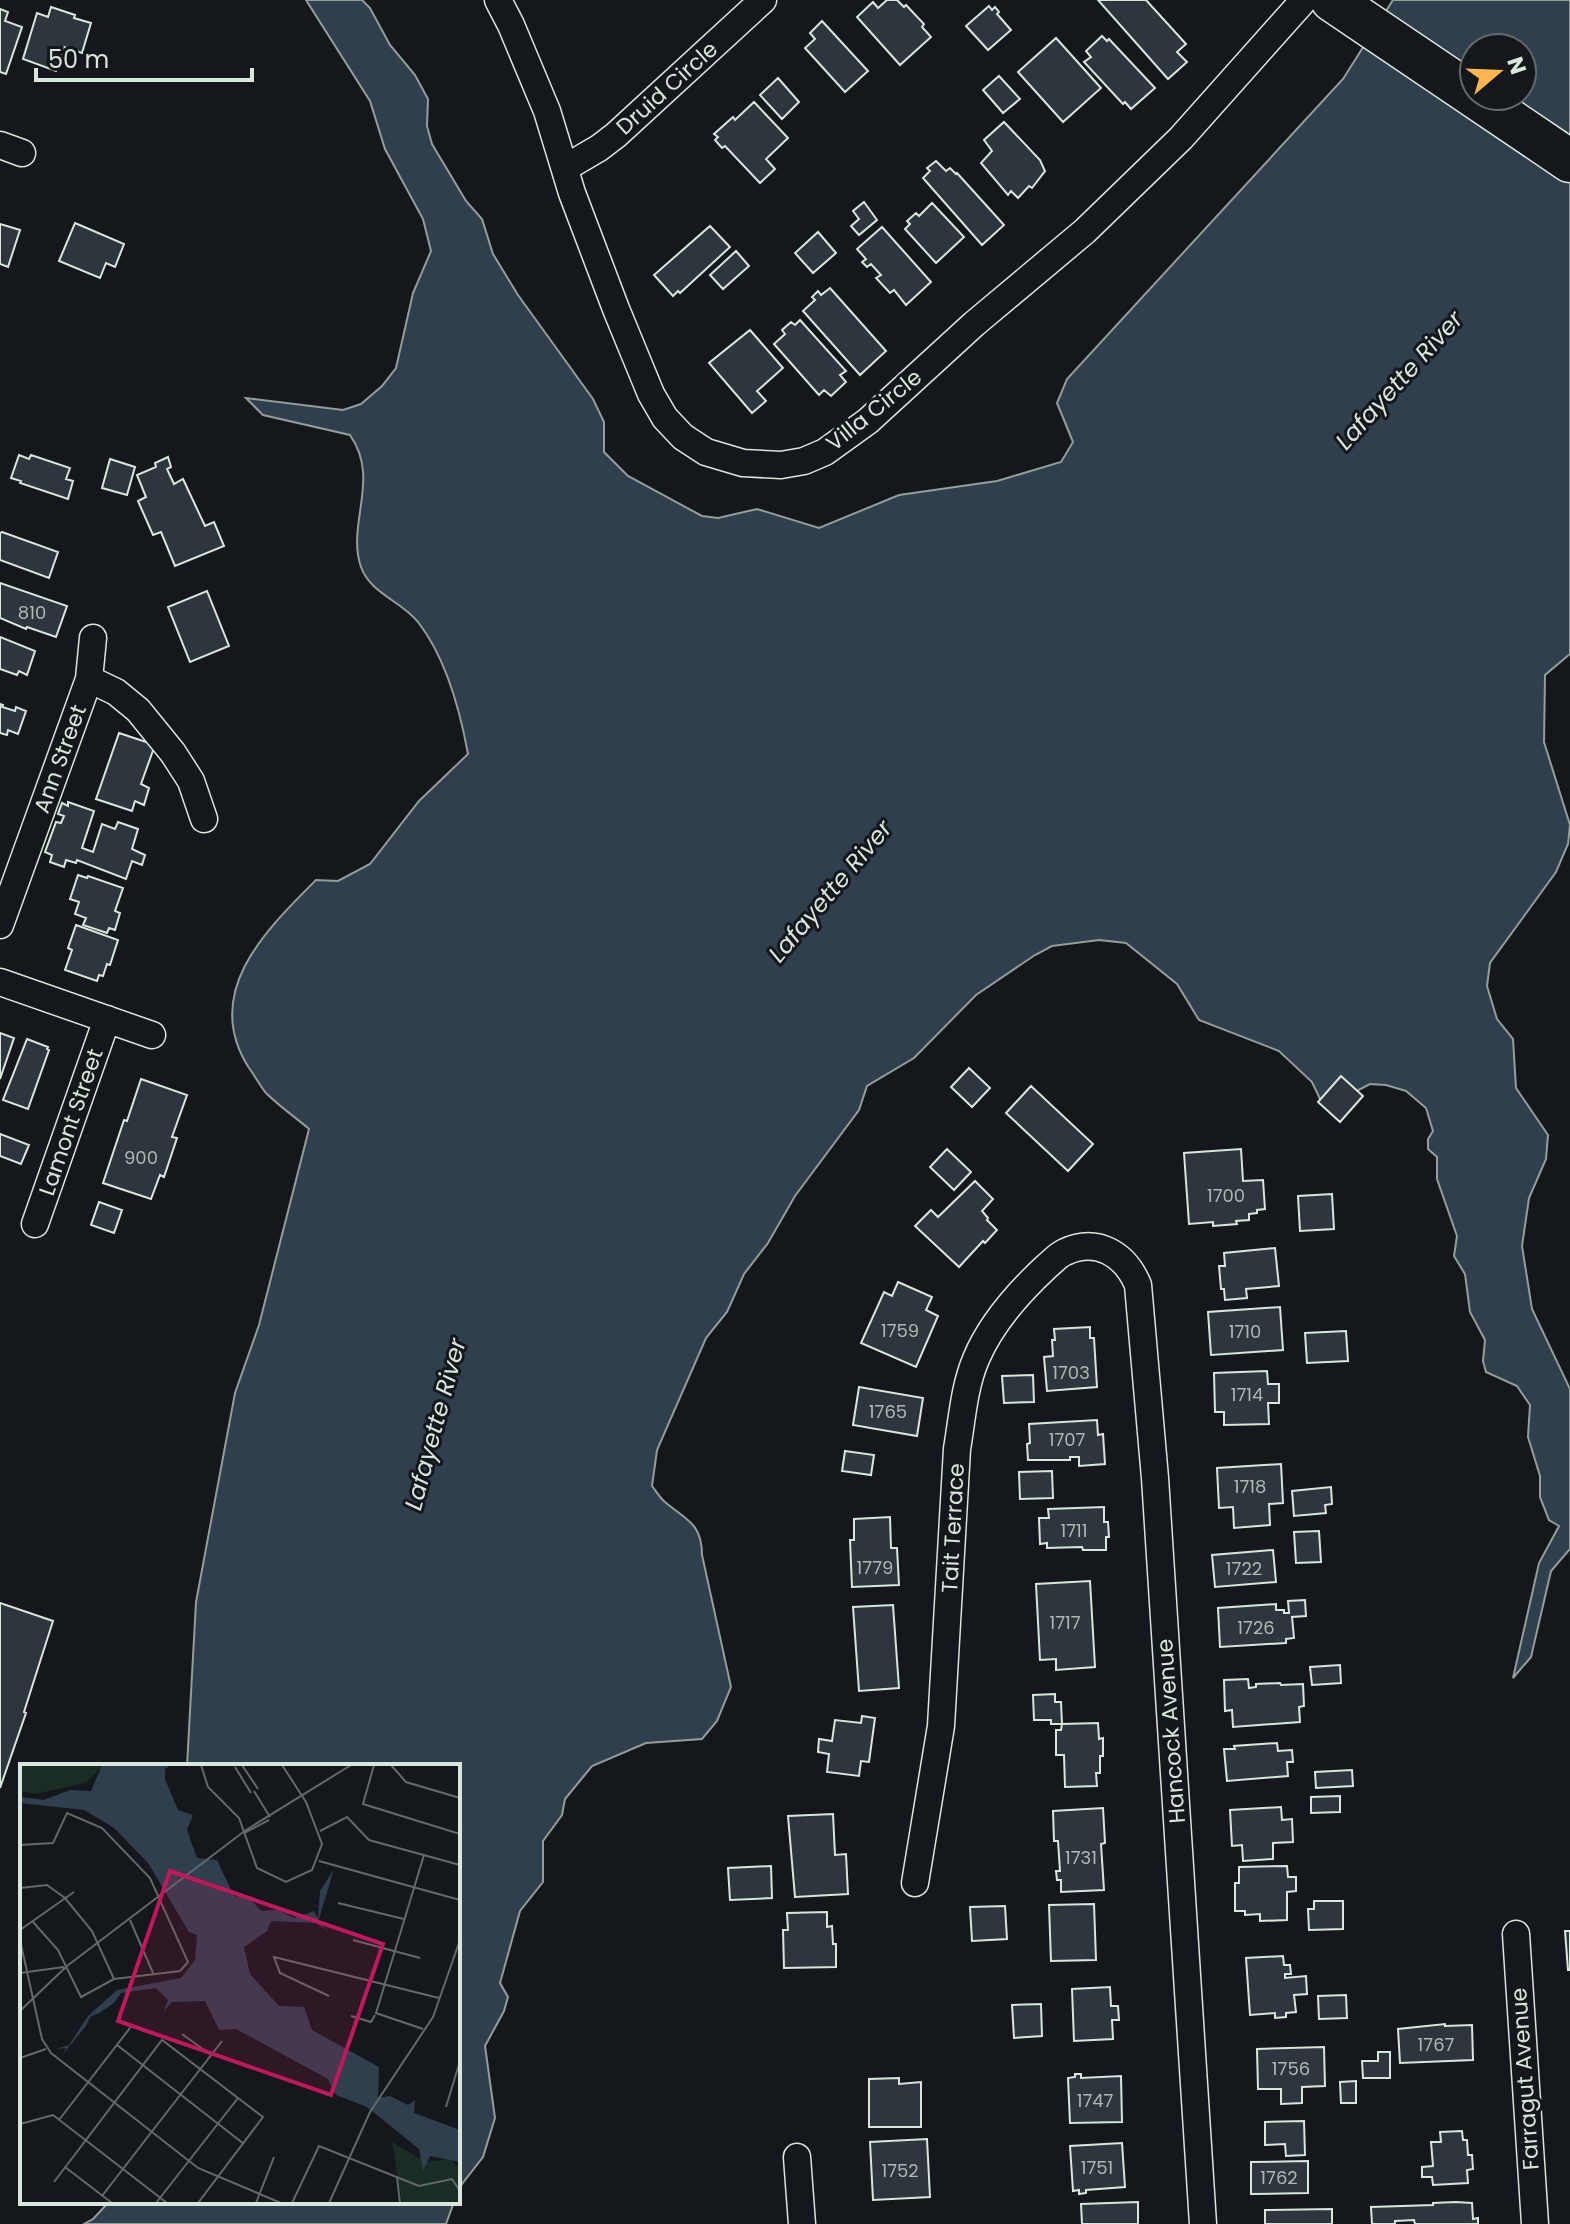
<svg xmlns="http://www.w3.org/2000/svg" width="1570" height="2224" font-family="Poppins,sans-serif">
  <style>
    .water { fill: #2f3f4d; stroke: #939e99; stroke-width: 2; fill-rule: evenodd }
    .building { fill: #2c363c; stroke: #d8e6dc; stroke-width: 2 }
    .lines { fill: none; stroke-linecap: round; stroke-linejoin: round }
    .minor-casing { stroke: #d8e6dc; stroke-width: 29 }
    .primary-casing { stroke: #d8e6dc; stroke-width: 45 }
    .minor { stroke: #14181c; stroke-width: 26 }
    .primary { stroke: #14181c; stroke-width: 42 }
    .labels { text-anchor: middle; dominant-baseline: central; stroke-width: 6; stroke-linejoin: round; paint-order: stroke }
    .number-label { font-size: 18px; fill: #adbab4 }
    .street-label { font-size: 22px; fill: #d8e6dc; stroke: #14181c }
    .water-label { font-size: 24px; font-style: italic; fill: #d8e6dc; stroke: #14181c }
    .inset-road { fill: none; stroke: #626a69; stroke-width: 2 }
    .view { fill: #c2185b; fill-opacity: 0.15; stroke: #c2185b; stroke-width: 4 }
    .inset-edge { fill: none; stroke: #d8e6dc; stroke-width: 4 }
  </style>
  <rect width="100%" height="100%" fill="#14181c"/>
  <!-- water -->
  <path class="water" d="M306,0H362L370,8L390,45L415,75L428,99L427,126L432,144L466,201L482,219L493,254L518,295L593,399L604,422V452L628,476L702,516L718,518L757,509L819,528L899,495L997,481L1061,462L1073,442L1057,403L1067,379L1343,79L1393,0H1570V654L1545,675L1544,742L1570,825L1568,844L1556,872L1490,963L1487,986L1497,1019L1513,1039L1516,1088L1548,1135L1546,1159L1529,1198L1522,1246L1532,1309L1570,1389V1549L1551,1571L1531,1657L1513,1678L1539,1563L1559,1526L1549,1520L1540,1497V1476L1528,1437L1530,1405L1517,1386L1486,1372L1483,1361L1485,1340L1470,1312L1465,1274L1454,1256L1457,1236L1437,1179V1157L1428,1149V1139L1433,1131L1426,1108L1406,1091L1386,1085L1370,1084L1349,1095L1320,1099L1312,1082L1279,1051L1199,1020L1177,984L1126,943L1099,940L1052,946L1035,955L976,995L914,1058L867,1086L859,1110L795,1196L768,1243L744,1274L727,1312L706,1338L657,1450L652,1486C656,1491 660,1498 665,1502C686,1520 702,1523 702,1555L731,1687L717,1721L702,1739L646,1743L592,1766L565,1799L562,1815L543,1841V1882L520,1911L500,1983L508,1997L504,2011L485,2046L495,2118L483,2157L462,2184L458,2192V1766H187L196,1602L235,1393L259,1325L309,1129C295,1117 279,1106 266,1093C260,1086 255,1076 249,1068C201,993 265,931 316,880L338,881L370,864L419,801L468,754C460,710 446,658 418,622C401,601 370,593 361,567C346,524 381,479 350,435L263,415L246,398L343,410L361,404L382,386L396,368L413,293L431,251L423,219L385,149L370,101ZM1474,48H1522V96H1474Z
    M109,2202H454L446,2224H84L93,2219Z"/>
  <!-- building -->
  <path class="building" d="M887,0H897L904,7L906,5L924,24L922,27L931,37L900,65L857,17L873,2L878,8Z
    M1098,0H1146L1186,44L1177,52L1187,62L1168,79Z
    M989,6L992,10L995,7L999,12L997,14L1011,30L988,50L966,26Z
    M51,7L75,15L74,18L91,23L82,53L64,47L56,71L23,59L37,13L48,17Z
    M0,9L8,12L5,21L22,27L6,74L0,72Z
    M822,21L868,71L845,92L805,48L815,39L810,33Z
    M1102,36L1107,41L1109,39L1155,88L1131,109L1125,102L1123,104L1084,62L1091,57L1086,51Z
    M1056,38L1101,88L1063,122L1018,72Z
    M999,76L1020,99L1003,113L983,90Z
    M778,78L799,102L782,119L760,95Z
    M754,102L788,138L766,159L775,169L760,183L725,146L722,148L715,140L718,137L714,134L733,117L735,120Z
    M1004,122L1040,160L1045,171L1032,188L1029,186L1018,198L1011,191L1008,195L981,163L992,151L984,140Z
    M936,161L946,171L950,168L956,174L957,173L1004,225L982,245L923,178L930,171L927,168Z
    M864,202L877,220L859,235L851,226L859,219L853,211Z
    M932,203L964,237L936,263L905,229L910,224L907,221L916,213L919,216Z
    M75,223L124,244L115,267L106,263L100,278L59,261Z
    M0,224L20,230L8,267L0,264Z
    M710,226L730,247L680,293L678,291L673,296L654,275Z
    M882,227L931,282L906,305L894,290L890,293L876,278L881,275L871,264L867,267L862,262L866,259L857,249Z
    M818,232L836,253L813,273L795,253Z
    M736,251L749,266L723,289L710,275Z
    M830,288L886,351L860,375L803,311L815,300L812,297L818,291L821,295Z
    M800,320L846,371L840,375L846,382L831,396L824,390L819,395L774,344L785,334L782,330L791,322L795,325Z
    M750,330L783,368L757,391L766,401L752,413L709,363Z
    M19,455L29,459L31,455L70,468L66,479L73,481L68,499L20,483L21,481L11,478Z
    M168,457L171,467L167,469L174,484L183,479L205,526L214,522L224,546L175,566L161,532L153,535L138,501L146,497L137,475L156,467L155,463Z
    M110,459L135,467L127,495L102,488Z
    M2,532L58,552L49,578L0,560V533Z
    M0,583L67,606L56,637L27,627L26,629L0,618Z
    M207,591L229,646L190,662L168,607Z
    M0,637L35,651L27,675L19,671L17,675L0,669Z
    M0,704L3,705L2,707L15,711L16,707L26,711L18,734L8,730L7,735L0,733Z
    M119,733L155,745L141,784L149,788L144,805L135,801L132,811L96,799Z
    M68,802L94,811L82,848L93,852L102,824L115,829L118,822L138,829L132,849L145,855L142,865L132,861L126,879L77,860L76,863L66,860L64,867L50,862L52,855L45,852L56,822L61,823L64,816L58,814L62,803L68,806Z
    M78,875L87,878L88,876L123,888L115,911L120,913L115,930L109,928L107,933L83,925L86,918L75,914L79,902L70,899Z
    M76,925L118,940L110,965L107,964L103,976L99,975L97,981L65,970L72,950L68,948Z
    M0,1033L14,1038L0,1079Z
    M27,1039L48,1047L47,1049L49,1050L28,1109L3,1100Z
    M969,1068L990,1088L972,1107L951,1087Z
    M1341,1076L1363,1096L1340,1122L1318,1102Z
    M141,1079L187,1095L172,1137L177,1138L164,1177L160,1175L151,1199L103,1183L124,1120L127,1121Z
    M1031,1086L1093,1144L1068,1171L1006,1113Z
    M0,1134L29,1145L21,1164L0,1156Z
    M947,1149L971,1172L954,1190L930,1167Z
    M1241,1149L1243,1181L1263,1180L1265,1209L1257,1210V1213L1249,1214V1220L1236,1221L1237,1224L1213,1226V1222L1189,1224L1184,1153Z
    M975,1181L993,1199L982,1211L988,1218L987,1220L997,1230L985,1243L983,1241L959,1267L915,1226L931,1210L938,1217Z
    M1332,1194L1334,1229L1300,1231L1298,1196Z
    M99,1202L122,1210L114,1233L91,1225Z
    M1275,1248L1279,1286L1246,1289L1247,1298L1225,1300L1224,1289H1221L1219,1266H1225L1224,1253Z
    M898,1282L932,1297L926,1310L938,1316L916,1367L861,1343L884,1292L892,1296Z
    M1280,1307L1283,1350L1211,1355L1208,1312Z
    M1090,1327V1338H1094L1097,1387L1047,1391L1044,1357L1053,1356L1052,1340H1055L1054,1329Z
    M1346,1331L1348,1361L1307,1363L1305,1333Z
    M1267,1371L1268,1384H1279V1403H1268L1269,1424L1224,1425V1412H1215L1214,1373Z
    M1033,1375L1034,1402L1004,1403L1002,1376Z
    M859,1387L923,1398L917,1436L853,1425Z
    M1097,1420L1098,1435L1103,1434L1105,1464L1079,1466V1457H1070V1460H1028L1027,1444L1030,1443L1029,1424Z
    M845,1451L874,1455L871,1475L842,1471Z
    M1281,1464L1283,1503L1269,1504L1270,1525L1234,1528L1233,1507L1219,1508L1217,1468Z
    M1052,1471L1053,1498L1020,1499L1019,1472Z
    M1331,1487L1332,1504L1325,1505L1326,1513L1294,1516L1292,1491Z
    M1104,1507V1522H1108L1109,1537H1106V1550H1083L1082,1547L1047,1548V1543L1040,1544L1039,1518H1049L1048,1509Z
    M890,1517L891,1548H897L899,1585L852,1587L850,1540H854V1519Z
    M1319,1531L1321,1562L1296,1563L1294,1532Z
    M1273,1550L1276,1582L1215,1587L1212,1555Z
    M1090,1581L1095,1667L1056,1670V1659L1040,1660L1036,1584Z
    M1305,1600L1306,1616L1292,1617L1294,1638L1286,1639V1643L1220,1647L1218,1608L1276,1604V1610H1284V1613H1289L1288,1601Z
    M0,1603L53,1621L24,1712L26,1713L0,1788Z
    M893,1605L899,1688L859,1691L853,1607Z
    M1340,1665L1341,1683L1312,1685L1310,1667Z
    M1248,1679L1249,1688L1256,1687V1684L1280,1683L1281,1685L1303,1684L1304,1706L1299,1707L1300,1722L1233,1727L1232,1710L1225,1711L1224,1680Z
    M1055,1694V1702H1061L1062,1724H1051V1720H1034L1033,1695Z
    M862,1716L875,1718L869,1762L861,1761L859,1776L827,1772L829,1754L818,1752L819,1739L832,1741L835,1720L861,1723Z
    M1098,1723L1099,1739L1103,1738V1756H1100V1773H1096L1097,1786L1065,1787L1064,1755H1056V1730H1061L1062,1724Z
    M1277,1743L1278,1751L1292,1750L1293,1762H1287L1288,1776L1227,1781L1224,1749H1235L1234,1746Z
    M1352,1770L1353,1786L1316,1788L1315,1772Z
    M1340,1796V1812L1311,1813V1797Z
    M1281,1807L1282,1820L1292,1819L1293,1842L1273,1843V1859L1243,1861L1242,1845L1232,1846L1230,1810Z
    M1103,1808L1105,1843L1101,1844L1104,1890L1061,1892V1880H1057L1056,1871H1060L1058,1841H1054L1053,1811Z
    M833,1814L835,1855L846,1854L848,1894L795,1897L788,1816Z
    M771,1866L772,1898L730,1900L728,1868Z
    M1287,1866L1288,1877H1296V1891L1287,1892V1920L1260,1921V1914L1245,1915V1911H1235V1883H1239V1867Z
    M1314,1901H1343V1929L1309,1930L1308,1909H1314Z
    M1094,1904L1096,1960L1051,1961L1049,1905Z
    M1005,1906L1007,1939L972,1941L970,1907Z
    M827,1912V1927L832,1926L833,1944H836V1967L784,1968L783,1930H788L787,1913Z
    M1565,1931H1570V1970H1568Z
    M1283,1956L1284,1965H1290L1291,1974H1285V1978L1306,1976L1307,1994L1294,1995L1296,2012L1286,2013V2017L1275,2018V2013L1250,2015L1246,1958Z
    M1110,1987L1111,2006H1118L1119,2020H1112L1113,2039L1074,2041L1072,1989Z
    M1346,1995L1347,2018L1319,2019L1318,1996Z
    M1041,2004L1042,2036L1014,2038L1012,2005Z
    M1445,2024V2026L1472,2025L1473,2060L1400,2063L1398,2029Z
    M1324,2047L1325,2086L1302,2087V2103L1281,2104V2089H1258L1257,2049Z
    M1378,2052H1390V2078H1363L1362,2061H1378Z
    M1075,2074H1081V2078L1121,2076L1122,2122L1070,2123L1068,2078L1075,2077Z
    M899,2078V2084L921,2082V2127H869V2079Z
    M1356,2081V2103H1341L1340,2082Z
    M1304,2121L1305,2155L1286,2156L1285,2144L1265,2145V2122Z
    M1462,2131L1463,2140H1467L1468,2155H1472L1473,2169L1467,2170L1468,2183L1433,2185L1432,2177H1422V2167L1433,2166L1431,2142H1441L1440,2132Z
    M927,2139L930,2197L873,2200L870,2142Z
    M1122,2143L1125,2187L1086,2190V2193L1079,2194V2190L1073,2191L1070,2146Z
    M1308,2161V2193L1251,2194V2162Z
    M1138,2202V2224H1082L1081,2204Z
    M1456,2202L1472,2203L1473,2219L1478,2218V2224H1415L1414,2220L1395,2221V2224H1372L1371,2207L1433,2205V2203Z
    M1332,2209V2224H1265V2210Z"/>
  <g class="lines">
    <!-- minor casing -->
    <g class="minor-casing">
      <path id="minor" d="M498,0L511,25L547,111L572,193L616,309L651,394L665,418L683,437L706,452L743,463L781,465L804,461L825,452L868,421L974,324L1085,231L1181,138L1304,0
        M0,145L22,153
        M565,168L599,148L616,135L763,0
        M89,679L116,692L138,710L173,753L191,781L204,819
        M0,925L89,679L93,638
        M0,982L152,1035
        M35,1224L107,1019
        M915,1883L941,1726L957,1449C962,1420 964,1387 976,1359C991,1323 1018,1293 1046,1267C1052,1262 1058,1255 1065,1252C1097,1237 1125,1254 1138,1285L1155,1478L1203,2224
        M1516,1934L1535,2224
        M797,2157L802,2224"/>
    </g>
    <!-- primary casing -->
    <g class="primary-casing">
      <path id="primary" d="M1332,0L1474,96
        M1474,96L1570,161"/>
    </g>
    <!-- minor -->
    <use href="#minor" class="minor"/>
    <!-- primary -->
    <use href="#primary" class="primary"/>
  </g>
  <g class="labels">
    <!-- number labels -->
    <g class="number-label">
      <text x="32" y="612">810</text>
      <text x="141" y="1157">900</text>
      <text x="1226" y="1195">1700</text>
      <text x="900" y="1330">1759</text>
      <text x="1245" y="1331">1710</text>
      <text x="1071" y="1372">1703</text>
      <text x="1247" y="1394">1714</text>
      <text x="888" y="1411">1765</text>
      <text x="1067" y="1439">1707</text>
      <text x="1250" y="1486">1718</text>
      <text x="1074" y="1530">1711</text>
      <text x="875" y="1567">1779</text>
      <text x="1244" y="1568">1722</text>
      <text x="1065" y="1622">1717</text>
      <text x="1256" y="1627">1726</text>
      <text x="1081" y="1857">1731</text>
      <text x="1436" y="2044">1767</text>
      <text x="1291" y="2068">1756</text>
      <text x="1095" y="2100">1747</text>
      <text x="1097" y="2167">1751</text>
      <text x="900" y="2170">1752</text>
      <text x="1279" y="2177">1762</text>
    </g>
    <!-- street labels -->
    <g class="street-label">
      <text transform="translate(667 88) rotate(-42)">Druid Circle</text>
      <text transform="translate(874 410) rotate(-39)">Villa Circle</text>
      <text transform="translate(60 759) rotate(-70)">Ann Street</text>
      <text transform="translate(71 1122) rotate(-71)">Lamont Street</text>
      <text transform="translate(953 1528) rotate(-87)">Tait Terrace</text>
      <text transform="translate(1171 1731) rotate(-94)">Hancock Avenue</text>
      <text transform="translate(1525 2079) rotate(-94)">Farragut Avenue</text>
    </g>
    <!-- water labels -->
    <g class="water-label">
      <text transform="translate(1399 380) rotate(-48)">Lafayette River</text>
      <text transform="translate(830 891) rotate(-50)">Lafayette River</text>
      <text transform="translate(435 1424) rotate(-75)">Lafayette River</text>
    </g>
  </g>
  <!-- overview -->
  <g transform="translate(20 1764)">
    <rect width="440" height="440" fill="#14181c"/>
    <path d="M0,1H82L83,2L65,19L15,30L0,27ZM372,378L406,398L431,395L440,406V439H382Z" fill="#1a2d24"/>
    <path d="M82,1H151L145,5V15L158,46L173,51L167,66L177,94L197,96L214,132L230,135L241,147L258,146L274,154L294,147L298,154L300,127L314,105L298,158L309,168L296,159L251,157L247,167L224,183L230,210L259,242L284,243L292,266L359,303L358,334L370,332L388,341L395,336L394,349L440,366V398L410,392L403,407L399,385L347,343L316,331L308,315L216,265L199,266L185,237L152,238L144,247L148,236L136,224L101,229L94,239L79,249L70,253L66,262L43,290L46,284L36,285L49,281L68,252L97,226L161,214L175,196L177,171L169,168L128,99L94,64L64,46L0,39V33L24,36L50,26L71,27Z" fill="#2f3f4d"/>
    <path class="inset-road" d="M181,1L188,23L219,54L237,104L266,118L292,106L302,80L286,38L262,1M222,1L238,25M354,1L343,40L440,70M371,1L386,18L440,34M215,3L231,29M234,27L250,53M300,67L327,53L349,76L440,101M224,69L249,56M0,81L33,79L47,49L82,64L130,114L168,198L160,207L94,215L61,233L38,186L13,158M299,97L440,136M0,124L27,121L45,134L72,167L94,215M318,139L384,155M110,156L133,209M0,166L54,128M0,176L22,275L31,289L178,404L261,439M333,176L400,194M0,209L44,203M309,232L260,209L254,193L419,234M0,247L47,202L226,66L331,1M331,252L351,258L355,251M403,265L356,249L404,91M162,270L191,291M97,281L224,380M0,294L26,285M426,343L440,297M39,356L113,260M0,360L33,351L147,439M45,403L92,439M377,413L380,439M34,418L142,276L243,353L178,439M82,432L202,277M136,439L218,334M236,439L254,393M272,439L299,382L399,422L432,415L440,427M309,439L350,348L413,253L440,176"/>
    <path class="view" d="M150,107L363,180L311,331L98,257Z"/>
    <rect width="440" height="440" class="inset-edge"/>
  </g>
  <!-- north arrow -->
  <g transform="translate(1498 72) rotate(71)"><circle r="38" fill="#14181c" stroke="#626a69" stroke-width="2"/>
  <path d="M0-6L14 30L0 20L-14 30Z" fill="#ffb74d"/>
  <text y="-12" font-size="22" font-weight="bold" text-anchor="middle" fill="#d8e6dc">N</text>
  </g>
  <!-- scale -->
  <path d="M36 68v12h216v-12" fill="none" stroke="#d8e6dc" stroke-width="4"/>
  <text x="48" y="68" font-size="24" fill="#d8e6dc" stroke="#14181c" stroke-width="6" paint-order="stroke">50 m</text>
</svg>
